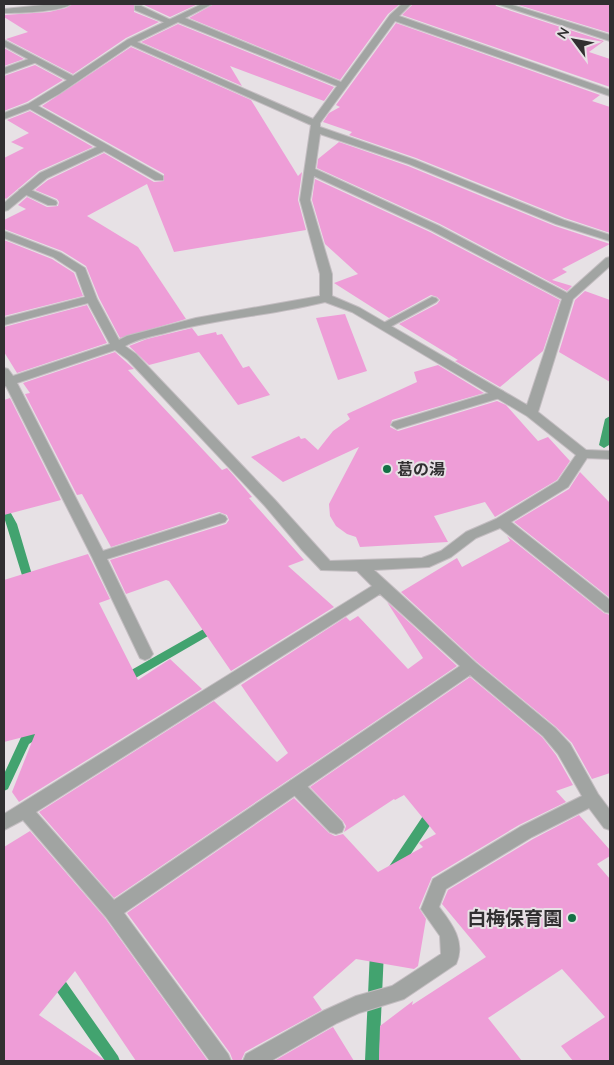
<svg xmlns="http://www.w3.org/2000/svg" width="614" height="1065" font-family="Quicksand,'Noto Sans JP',sans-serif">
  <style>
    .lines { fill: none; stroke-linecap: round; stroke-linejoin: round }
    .stream { fill: #42a36f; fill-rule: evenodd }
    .building { fill: #ee9dd7 }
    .service-casing { stroke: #c3bdc1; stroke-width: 2 }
    .minor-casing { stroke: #c3bdc1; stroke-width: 2 }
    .service { fill: #a1a4a2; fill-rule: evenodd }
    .minor { fill: #a1a4a2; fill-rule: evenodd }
    .poi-dot { fill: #137045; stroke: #e7e1e5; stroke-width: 2 }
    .labels { text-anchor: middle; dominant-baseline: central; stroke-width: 4; stroke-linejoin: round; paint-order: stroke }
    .poi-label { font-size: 16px; font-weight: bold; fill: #312f31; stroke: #e7e1e5; text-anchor: start }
    .near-poi-label { font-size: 19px; font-weight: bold; fill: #312f31; stroke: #e7e1e5; text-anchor: end }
  </style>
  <rect width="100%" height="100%" fill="#e7e1e5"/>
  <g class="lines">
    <!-- stream -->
    <path class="stream" d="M610,416V438L609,445L604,448L599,445L605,419Z
      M4,505L7,506L17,524L35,585L34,588H26L25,585L4,517Z
      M216,622L220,623L221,626L220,629L127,683L123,684L119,683L117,680L119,677Z
      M47,722L51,724L53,727L51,730L29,744L8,789L4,791V774L23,733L30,732Z
      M433,806L437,807L439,811L437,815L398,873L394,874L390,873L388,869L390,865L429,807Z
      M377,945L382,947L384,951L379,1061H365L370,951L372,947Z
      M54,970L59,972L118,1056L120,1061H105L49,980L47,976L49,972Z"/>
  </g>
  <!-- building -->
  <path class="building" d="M73,4H198L170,17L142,4L134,5V12L159,22L126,38L73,74L6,39L28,32L4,17V15L49,12L66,8Z
    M214,4H400L388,14L340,80L189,18Z
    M413,4H495L496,6L604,41L589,52L610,59V87L402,15Z
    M515,4H610V33Z
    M396,23L600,95L592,101L610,107V233L565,218L416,158L349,135L352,132L323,122L329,113L340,107L336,105Z
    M178,24L334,87L324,101L230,66L242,86L141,42Z
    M131,47L251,100L298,176L302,172L298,200L306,230L174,252L147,184L87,216L138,247L186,319L120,338L99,298L86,266L62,251L4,229V220L26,209L18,205L27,197L47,207L58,206L59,202L57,199L35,190L48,180L104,153L154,182L164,181V174L42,106Z
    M4,48L24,59L4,66Z
    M35,65L63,80L27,102L4,111V76Z
    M30,111L93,147L39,171L6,199L4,197V158L24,148L11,142L29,133L7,120Z
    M339,142L408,166L555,226L610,244L562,269L567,272L552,280L572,286L567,291L440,224L317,168L318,159Z
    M315,179L430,232L560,300L543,351L500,387L455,361L458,360L399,324L437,304L440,300L437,297L431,295L389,318L334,283L358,274L325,244L312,200Z
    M4,240L52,259L74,273L83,296L4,316Z
    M585,291L610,300V382L559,352L575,300Z
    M87,305L107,343L17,373L4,352V327Z
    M345,314L367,371L338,380L316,318Z
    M192,328L198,336L216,332L217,335L222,334L243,368L249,366L270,395L238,405L199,352L149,365L129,346L147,339Z
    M115,352L134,369L128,370L222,470L227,468L235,477L252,497L249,498L304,560L288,566L334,607L231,671L169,581L166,580L126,594L110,560L226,524L229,520L227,515L219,512L111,547L82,494L77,495L25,394L30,393L23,383Z
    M438,365L484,393L392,420L390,427L398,431L497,401L506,405L538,441L548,437L570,461L557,480L495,517L485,502L434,516L448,542L360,547L356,537L347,534L336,526L330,516L329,504L359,447L283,482L251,457L299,436L301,439L305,438L318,450L333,431L350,419L347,414L417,382L414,372Z
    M10,398L61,500L4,515V400Z
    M580,472L610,503V598L514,522L569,489Z
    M507,536L604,613L610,615V773L592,779L572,743L556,727L477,662L401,592L457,558L462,567L510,541Z
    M88,554L110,599L99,603L138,680L170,659L202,689L19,802L12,792L35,734L4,742V580Z
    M387,602L457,666L114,898L39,812L214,701L277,762L288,753L241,685L346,617L350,621L358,616L408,669L423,658Z
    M470,677L542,737L556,755L573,785L556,791L566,802L519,825L432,877L419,908L426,919L418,966L414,969L356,959L313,997L322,1010L245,1052L241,1061H233L230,1053L127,913L294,798L329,833L335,836L343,834L378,872L423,847L419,843L436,834L404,795L395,800L394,799L344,832L346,826L343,821L310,787Z
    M579,815L610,850V856L597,864L610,879V1061H573L561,1046L605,1017L562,969L488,1018L522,1061H379L380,1026L413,1001L412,1005L486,957L442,904L448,890L533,839Z
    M30,831L105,918L208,1061H136L75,971L39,1015L106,1061H4V847Z
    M333,1027L354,1061H274Z"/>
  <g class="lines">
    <!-- service casing -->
    <g class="service-casing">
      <path id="service" d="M135,6H141L175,22L168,24L135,10Z
        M34,57L37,58V62L4,74V68Z
        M24,187L56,201L57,203L56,205H48L20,192L19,190Z
        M432,297L436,298L438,300L436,302L388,328H380L378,326Z
        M499,390L503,391L505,394L503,397L397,429L391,425L393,422Z
        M296,779L302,781L342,822L344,827L342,832L336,834L330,832L290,791L288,786L290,781Z"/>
    </g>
    <!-- minor casing -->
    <g class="minor-casing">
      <path id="minor" d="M53,4H71C61,12 18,13 4,13V9Z
        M202,4H212L185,18L341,82L390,15L402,4H411L399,16L610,90V96L607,95L395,21L320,123V127L415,160L564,220L610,235V241L556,224L409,164L320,134L315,169L439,226L567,293L606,258L610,257V266L573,299L538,412L586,450L610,451V459L587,458L568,487L511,522L610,600V613L605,612L500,528L476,538L451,557L429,567L374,570L476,663L555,728L570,744L598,794L610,810V830L604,828L589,808L532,837L446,889L439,907C452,924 466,942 456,964L404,999L359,1013L337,1023L271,1061H243L246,1054L323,1011L356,996L392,986L441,954L440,936L421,909L433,879L520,827L582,796L558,754L543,736L470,675L124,913L228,1054L231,1061H210L106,917L23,820L4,830V814L372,586L357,571L321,570L302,550L265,506L128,360L115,350L17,383L103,551L220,514L225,516L227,519L225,522L107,559L153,654L150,658L145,660L140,658L92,557L6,386L4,387V368L8,369L13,376L110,344L88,303L4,325V318L85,297L76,272L53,257L4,238V231L61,253L85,268L97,299L119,340L127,336L196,318L320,296V274L300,200L311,125L131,45L59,94L38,106L163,176V180H155L104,151L47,178L8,210L4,211V203L40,173L97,147L30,109L4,119V113L28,104L67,80L4,46V40L73,76L127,40ZM178,22L337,86L313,119L137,42ZM314,176L431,230L562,299L527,405L360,308L332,296V274L310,200ZM325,302L352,312L527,416L576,455L558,481L496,519L466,532L441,551L422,558L330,561L275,500L136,354L125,346C139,338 154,336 169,332C220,318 274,315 325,302ZM380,594L460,666L114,900L36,812Z
        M497,4H509L610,35V41Z"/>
    </g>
    <!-- service -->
    <use href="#service" class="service"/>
    <!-- minor -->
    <use href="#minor" class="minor"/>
  </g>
  <!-- markers -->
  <g class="poi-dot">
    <circle cx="387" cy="469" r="5"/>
    <circle cx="572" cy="918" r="5"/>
  </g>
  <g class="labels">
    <!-- poi labels -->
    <g class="poi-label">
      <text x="397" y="469">葛の湯</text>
    </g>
    <!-- near-poi labels -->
    <g class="near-poi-label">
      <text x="562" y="918">白梅保育園</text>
    </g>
  </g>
  <!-- border -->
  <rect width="614" height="1065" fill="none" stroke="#312f31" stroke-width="10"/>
  <!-- north arrow -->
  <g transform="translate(574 40) rotate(302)" stroke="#e7e1e5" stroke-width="4" paint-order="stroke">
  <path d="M0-4L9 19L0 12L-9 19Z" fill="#312f31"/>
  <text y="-8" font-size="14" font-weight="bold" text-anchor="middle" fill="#312f31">N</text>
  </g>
</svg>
